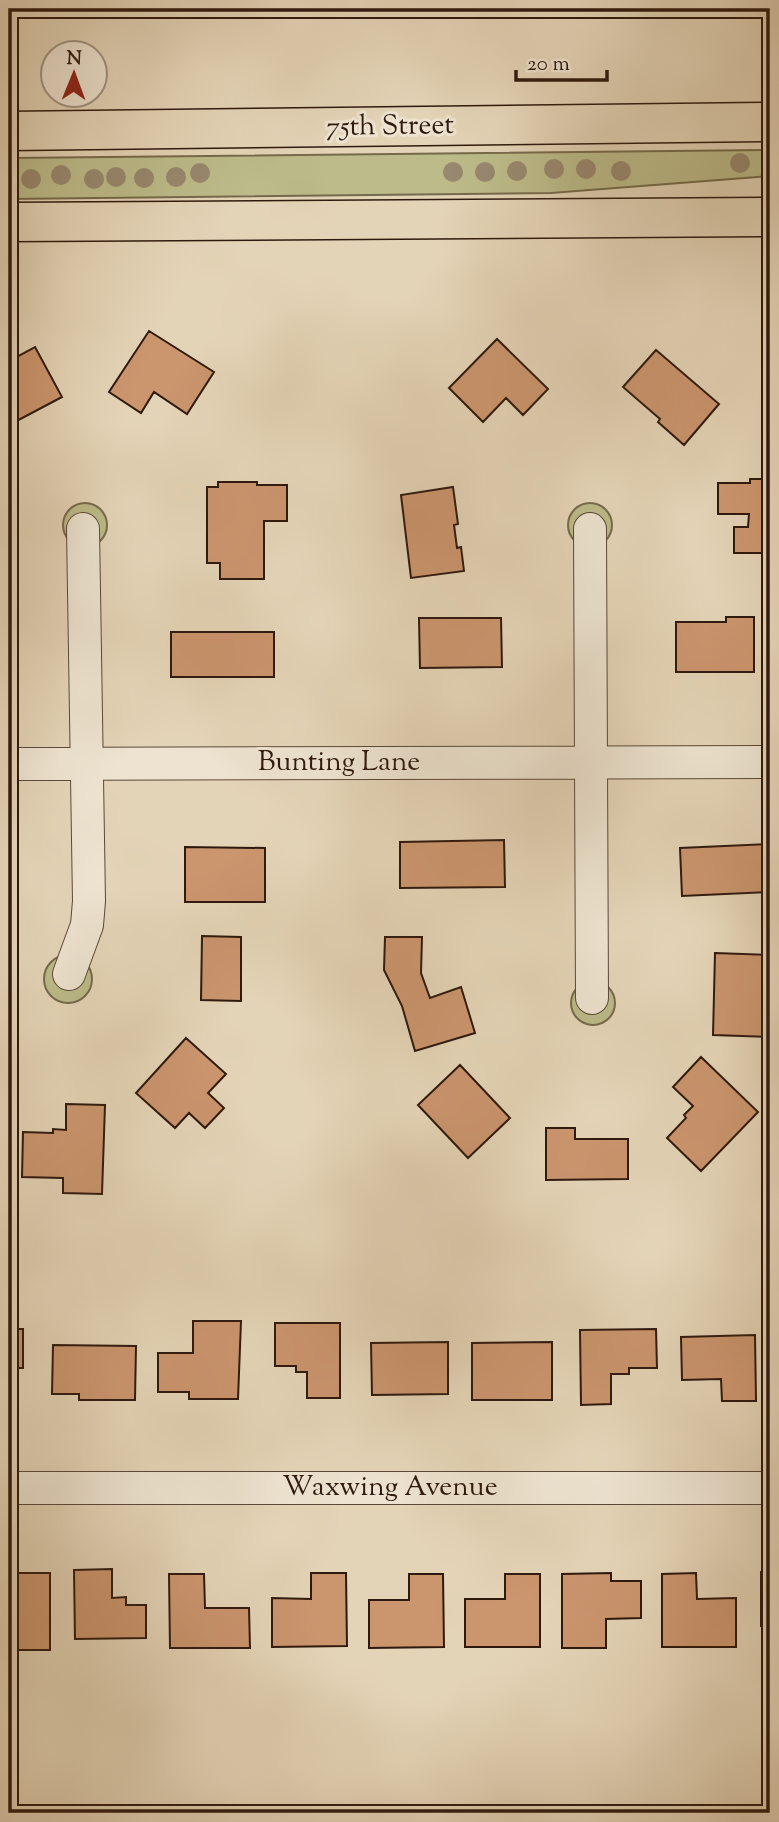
<svg xmlns="http://www.w3.org/2000/svg" width="779" height="1822" font-family="'Sorts Mill Goudy',serif">
  <style>
    .green { fill: #bcbb89; stroke: #766a4c; stroke-width: 2 }
    .building { fill: #cb956e; stroke: #2f190e; stroke-width: 2 }
    .lines { fill: none; stroke-linecap: round; stroke-linejoin: round }
    .minor-casing { stroke: #5c4838; stroke-width: 34 }
    .major-casing { stroke: #2f190e; stroke-width: 41 }
    .minor { stroke: #ede3d0; stroke-width: 32 }
    .major { stroke: #e4d4b7; stroke-width: 38 }
    .tree { fill: #98886e }
    .labels { text-anchor: middle; dominant-baseline: central; stroke-width: 6; stroke-linejoin: round; paint-order: stroke }
    .street-label { font-size: 28px; fill: #2f190e; stroke: #ede3d0 }
  </style>
  <rect width="100%" height="100%" fill="#e4d4b7"/>
  <filter id="stains"><feTurbulence type="fractalNoise" baseFrequency=".00286" numOctaves="4"/><feColorMatrix values="0 0 0 0 .2 0 0 0 0 .09 0 0 0 0 .02 0 0 0 .5 -.17"/></filter>
  <radialGradient id="worn" r=".72"><stop offset=".6" stop-color="#630" stop-opacity="0"/><stop offset="1" stop-color="#630" stop-opacity=".3"/></radialGradient>
  <!-- green -->
  <path class="green" d="M770,150V176L551,193L9,199V158Z
    M63 525a22 22 0 1 1 44 0a22 22 0 1 1-44 0Z
    M568 525a22 22 0 1 1 44 0a22 22 0 1 1-44 0Z
    M44 979a24 24 0 1 1 48 0a24 24 0 1 1-48 0Z
    M571 1003a22 22 0 1 1 44 0a22 22 0 1 1-44 0Z"/>
  <!-- building -->
  <path class="building" d="M149,331L214,372L187,414L154,392L141,413L109,392Z
    M497,339L548,389L523,415L506,398L483,422L449,388Z
    M35,347L62,397L9,425V361Z
    M656,350L719,404L684,445L658,422L660,419L623,387Z
    M750,479H770V553H734V527H748L749,514H718V483H750Z
    M218,482H257V485H287V521H264V579H220V563H207V487H218Z
    M453,487L458,524L454,525L457,548L461,547L464,571L411,578L401,495Z
    M726,617H754V672H676V622H726Z
    M419,618H501L502,667L420,668Z
    M171,632H274V677H171Z
    M504,840L505,887L400,888V842Z
    M770,844V892L682,896L680,848Z
    M185,847L265,848V902H185Z
    M202,936L241,937V1001L201,1000Z
    M385,937H422L421,973L430,998L461,987L475,1033L415,1051L402,1006L384,970Z
    M715,953L770,955L768,1037L713,1035Z
    M186,1038L226,1074L208,1093L224,1108L205,1128L189,1113L175,1128L136,1093Z
    M701,1057L758,1112L701,1171L667,1138L686,1118L684,1115L693,1106L673,1087Z
    M460,1065L510,1118L468,1158L418,1105Z
    M66,1104L105,1105L102,1194L63,1193V1178L22,1177L23,1132L53,1133V1129L66,1130Z
    M546,1128H575V1139H628V1179L546,1180Z
    M193,1321H241L238,1399H189V1392H158V1353H193Z
    M275,1323H340V1398H307V1372H296V1366H275Z
    M9,1329H23V1368H9Z
    M656,1329L657,1368H629V1374H611V1404L581,1405L580,1330Z
    M755,1335L756,1401H722L721,1379L682,1380L681,1337Z
    M448,1342V1394L372,1395L371,1343Z
    M552,1342V1400H472V1343Z
    M53,1345L136,1346L135,1400H79V1394H52Z
    M112,1569V1598L126,1597V1605H146V1638L75,1639L74,1570Z
    M761,1572H770V1626H761Z
    M16,1573H50V1650H9V1598H16Z
    M311,1573H346L347,1646L272,1647V1598L311,1599Z
    M611,1573V1581H641V1618L606,1619V1648H562V1574Z
    M696,1573L697,1599L736,1598V1647H662V1574Z
    M169,1574H204L205,1608H249L250,1648H170Z
    M409,1574H443L444,1647L369,1648V1600H409Z
    M505,1574H540V1647H465V1599H505Z
    M236,1806H273V1813H236Z
    M9,1810H22V1813H9Z"/>
  <g class="lines">
    <!-- minor casing -->
    <g class="minor-casing">
      <path id="minor" d="M590,529L592,998
        M9,764L770,762
        M69,974L87,925L89,901L83,529
        M9,1488H770"/>
    </g>
    <!-- major casing -->
    <g class="major-casing">
      <path id="major" d="M9,131L770,122
        M9,222L770,217"/>
    </g>
    <!-- minor -->
    <use href="#minor" class="minor"/>
    <!-- major -->
    <use href="#major" class="major"/>
  </g>
  <!-- trees -->
  <g class="tree">
    <circle cx="740" cy="163" r="10"/>
    <circle cx="554" cy="169" r="10"/>
    <circle cx="586" cy="169" r="10"/>
    <circle cx="517" cy="171" r="10"/>
    <circle cx="621" cy="171" r="10"/>
    <circle cx="453" cy="172" r="10"/>
    <circle cx="485" cy="172" r="10"/>
    <circle cx="200" cy="173" r="10"/>
    <circle cx="61" cy="175" r="10"/>
    <circle cx="116" cy="177" r="10"/>
    <circle cx="176" cy="177" r="10"/>
    <circle cx="144" cy="178" r="10"/>
    <circle cx="31" cy="179" r="10"/>
    <circle cx="94" cy="179" r="10"/>
  </g>
  <g class="labels">
    <!-- street labels -->
    <g class="street-label">
      <text transform="translate(390 127) rotate(-1)">75th Street</text>
      <text x="339" y="763">Bunting Lane</text>
      <text x="390" y="1488">Waxwing Avenue</text>
    </g>
  </g>
  <!-- margin -->
  <rect width="779" height="1822" fill="none" stroke="#e4d4b7" stroke-width="35"/>
  <rect x="10" y="10" width="758" height="1801" fill="none" stroke="#2f190e" stroke-width="3.5"/>
  <rect x="18" y="18" width="744" height="1787" fill="none" stroke="#2f190e" stroke-width="2"/>
  <!-- north arrow -->
  <g transform="translate(74 74) rotate(1)"><circle r="33" fill="#ede3d0" stroke="#a19282" stroke-width="2"/>
  <path d="M0-5L12 26L0 18L-12 26Z" fill="#8f2418"/>
  <text y="-10" font-size="19" font-weight="bold" text-anchor="middle" fill="#2f190e">N</text>
  </g>
  <!-- scale -->
  <path d="M516 70v10h91v-10" fill="none" stroke="#2f190e" stroke-width="3.5"/>
  <text x="527" y="70" font-size="21" fill="#2f190e" stroke="#ede3d0" stroke-width="5" paint-order="stroke">20 m</text>
  <rect width="100%" height="100%" filter="url(#stains)"/>
  <rect width="100%" height="100%" fill="url(#worn)"/>
</svg>
